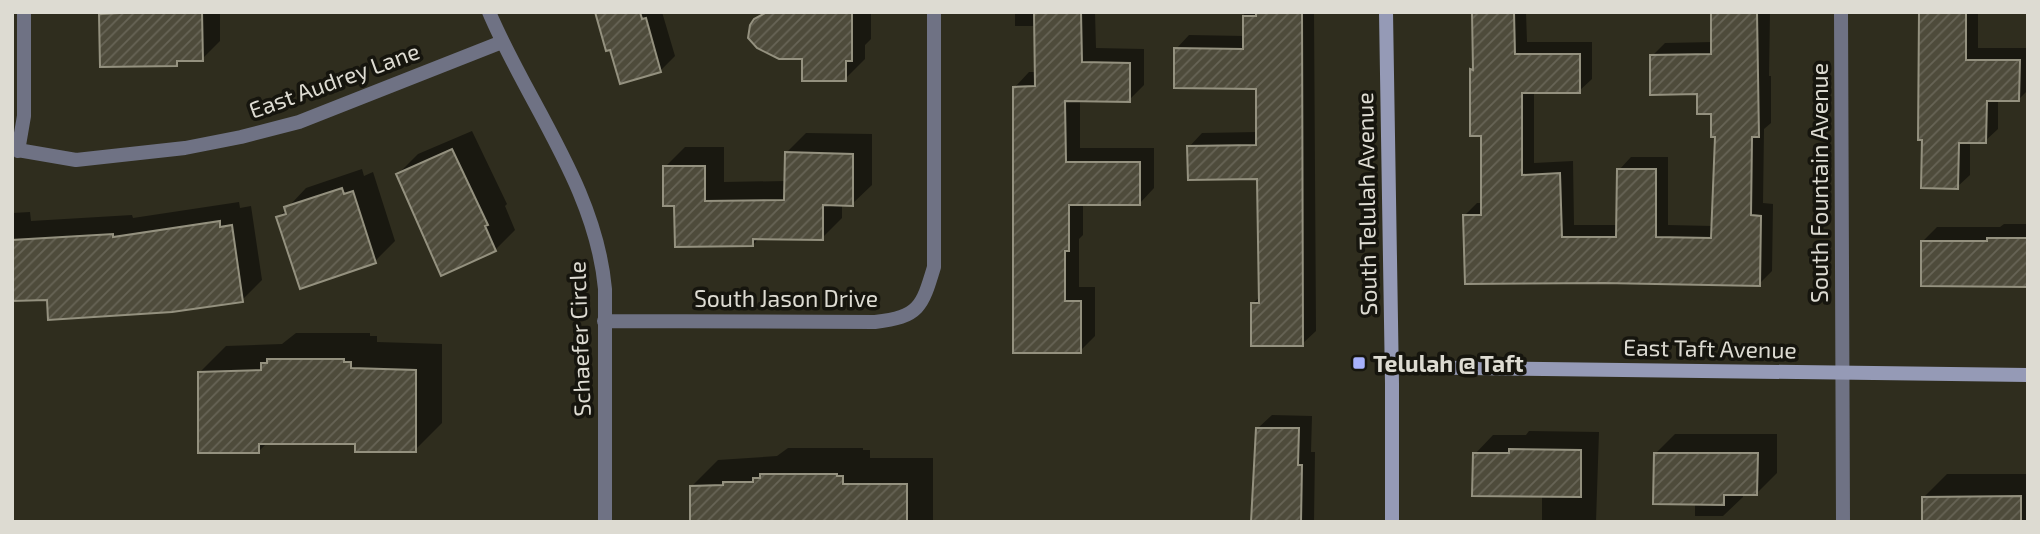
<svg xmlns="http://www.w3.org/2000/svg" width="2040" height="534" font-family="'Exo 2',sans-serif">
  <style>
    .shadow { fill: #0007 }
    .building { fill: url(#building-hatch); stroke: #94917f; stroke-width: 2 }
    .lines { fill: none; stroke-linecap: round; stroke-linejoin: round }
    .street { stroke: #6f7284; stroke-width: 14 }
    .secondary { stroke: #959ab6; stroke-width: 14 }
    .poi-dot { fill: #a7b1fc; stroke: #16150e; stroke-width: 2.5 }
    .labels { text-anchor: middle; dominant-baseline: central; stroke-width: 7; stroke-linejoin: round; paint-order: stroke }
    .street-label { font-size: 23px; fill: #dddbd2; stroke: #16150e }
    .poi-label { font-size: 23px; font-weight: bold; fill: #dddbd2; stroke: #16150e; text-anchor: start }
  </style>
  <defs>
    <pattern id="building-hatch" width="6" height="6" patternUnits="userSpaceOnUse" patternTransform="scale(1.75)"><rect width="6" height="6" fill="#4e4b3b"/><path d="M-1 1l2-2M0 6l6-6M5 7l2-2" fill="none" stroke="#676456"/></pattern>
  </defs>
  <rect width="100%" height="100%" fill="#2f2d1e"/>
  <!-- shadow -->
  <path class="shadow" d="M102,12H220V41L202,59H181L176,64L102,66Z
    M596,12H662L675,56L661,70L621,82L611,47Z
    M763,12H871V39L865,45V59L845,79L804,57L753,23Z
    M1015,12H1095L1096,48L1144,49V85L1129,100L1080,99V148H1154V188L1140,203L1083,204V235L1079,239V287H1095V336L1080,351L1015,352V87L1029,72H1037L1036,26H1015Z
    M1244,12H1314L1316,331L1302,344L1252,304L1261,296L1259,178L1189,147L1202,133L1258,132V87L1176,49L1189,35L1245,36Z
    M1474,12H1526L1527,42H1592V79L1579,91H1534V163L1573,161L1574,225H1618L1619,170L1631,157H1668V225L1713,226L1717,135L1713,112L1699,92L1652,56L1665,43L1713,42V12H1770L1769,76H1771V123L1764,129L1763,203L1773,204L1772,271L1759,284L1464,216L1477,203H1483V135L1472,70L1475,67Z
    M1922,12H1978V48H2028V90L2019,99H1998V129L1985,141H1970V175L1957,187Z
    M472,131L507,204L505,206L515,230L495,250L398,174L418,154Z
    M806,133L872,134V185L852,204H842V218L822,238L760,237L753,245L676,205L665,167L685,147H724V182L786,181V153Z
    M362,169L364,176L373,172L395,241L375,261L301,286L278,218L306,188Z
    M239,202L240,208L251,206L262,280L242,300L48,298L12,300V213L30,212L31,221L132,215L133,218Z
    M2004,224H2028V285L1922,242L1937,227H2000Z
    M296,333H370V336H377V342L442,344V423L415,450L356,442H268L258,452L199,373L226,346L282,344Z
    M1272,415L1312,416L1311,452H1315L1314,522H1253L1258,428Z
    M1529,431L1599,432L1596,522H1542V495L1475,454L1493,435H1526Z
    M1675,434H1777V473L1757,493H1743V497L1723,516H1695V502L1655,454Z
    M788,448H863V450H870V458H933V522H692V486L718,460L777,456Z
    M1947,474H2028V522H1923V498Z"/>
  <!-- building -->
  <path class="building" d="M140,12H202L203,61H177V66L100,67L99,14Z
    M595,12H640L642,19L646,18L661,72L620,84L610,50L606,51Z
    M767,12H852V61H846V81H802V59H779L757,48L748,38L750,25L754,19Z
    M1034,12H1081L1082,62L1130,63V102L1065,101L1066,162H1140V205H1069V251H1065V301H1081V353H1013V87L1035,86Z
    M1256,12H1302L1303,346H1251V303H1259L1257,179L1188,180L1187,146L1256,145V89L1174,88V48L1243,49V16H1256Z
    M1472,12H1514L1515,54H1580V93H1522V175L1560,173L1562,237H1616L1617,169H1656V237L1711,238L1715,137H1711V114H1697V94L1650,95V55L1711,54V12H1757L1759,137H1752L1751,215L1761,216L1760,286L1604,283L1465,284L1463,215H1481V136H1470V69L1473,70Z
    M1919,12H1966V60H2020L2019,101H1987L1986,143H1959L1958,189L1921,188L1922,140H1918Z
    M452,149L488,225L485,226L496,251L441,276L396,174Z
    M785,152L853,154V206L823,205V240L753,239V246L675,247L674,206H663V166H705V201L784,200Z
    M342,188L344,194L353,191L376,263L300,289L276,217L286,214L284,207Z
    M220,221V227L232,225L243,302L172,312L48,320L47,300L12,301V240L113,234V237Z
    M1987,238H2028V287L1921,286V241H1987Z
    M267,359H344V362H351V368L416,370V452H355V444H259V453H198V372L261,370V363H267Z
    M1256,428H1299L1298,465H1302L1301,522H1251Z
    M1509,449L1581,450V497L1472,496L1473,453H1509Z
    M1654,453H1758L1757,495H1724V505L1653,504Z
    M760,474H837V476H843V484H907V522H690V486L723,485V482H753V478H760Z
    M2021,496V522H1922V497Z"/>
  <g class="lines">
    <!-- street -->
    <path class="street" d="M489,12C528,104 596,188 605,289V522
      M1841,12L1843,522
      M12,149L76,160L185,148L241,137L299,122L502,42
      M18,151L24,116V12
      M604,321L875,322C919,317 922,307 934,267V12"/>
    <!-- secondary -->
    <path class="secondary" d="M1386,12L1392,383V522
      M1391,367L2028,375"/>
  </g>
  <!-- markers -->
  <rect class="poi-dot" x="1352" y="356" width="14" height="14" rx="3.5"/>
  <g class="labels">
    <!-- street labels -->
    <g class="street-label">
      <text transform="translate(334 80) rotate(-20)">East Audrey Lane</text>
      <text transform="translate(1819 183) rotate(-90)">South Fountain Avenue</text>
      <text transform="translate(1366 204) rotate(-91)">South Telulah Avenue</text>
      <text x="786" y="298">South Jason Drive</text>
      <text transform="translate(579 339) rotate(-92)">Schaefer Circle</text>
      <text transform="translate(1710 348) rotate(1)">East Taft Avenue</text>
    </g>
    <!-- poi labels -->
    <g class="poi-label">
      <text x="1373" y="363">Telulah @ Taft</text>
    </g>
  </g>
  <!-- border -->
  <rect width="2040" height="534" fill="none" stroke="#dddbd2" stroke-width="28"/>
</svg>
